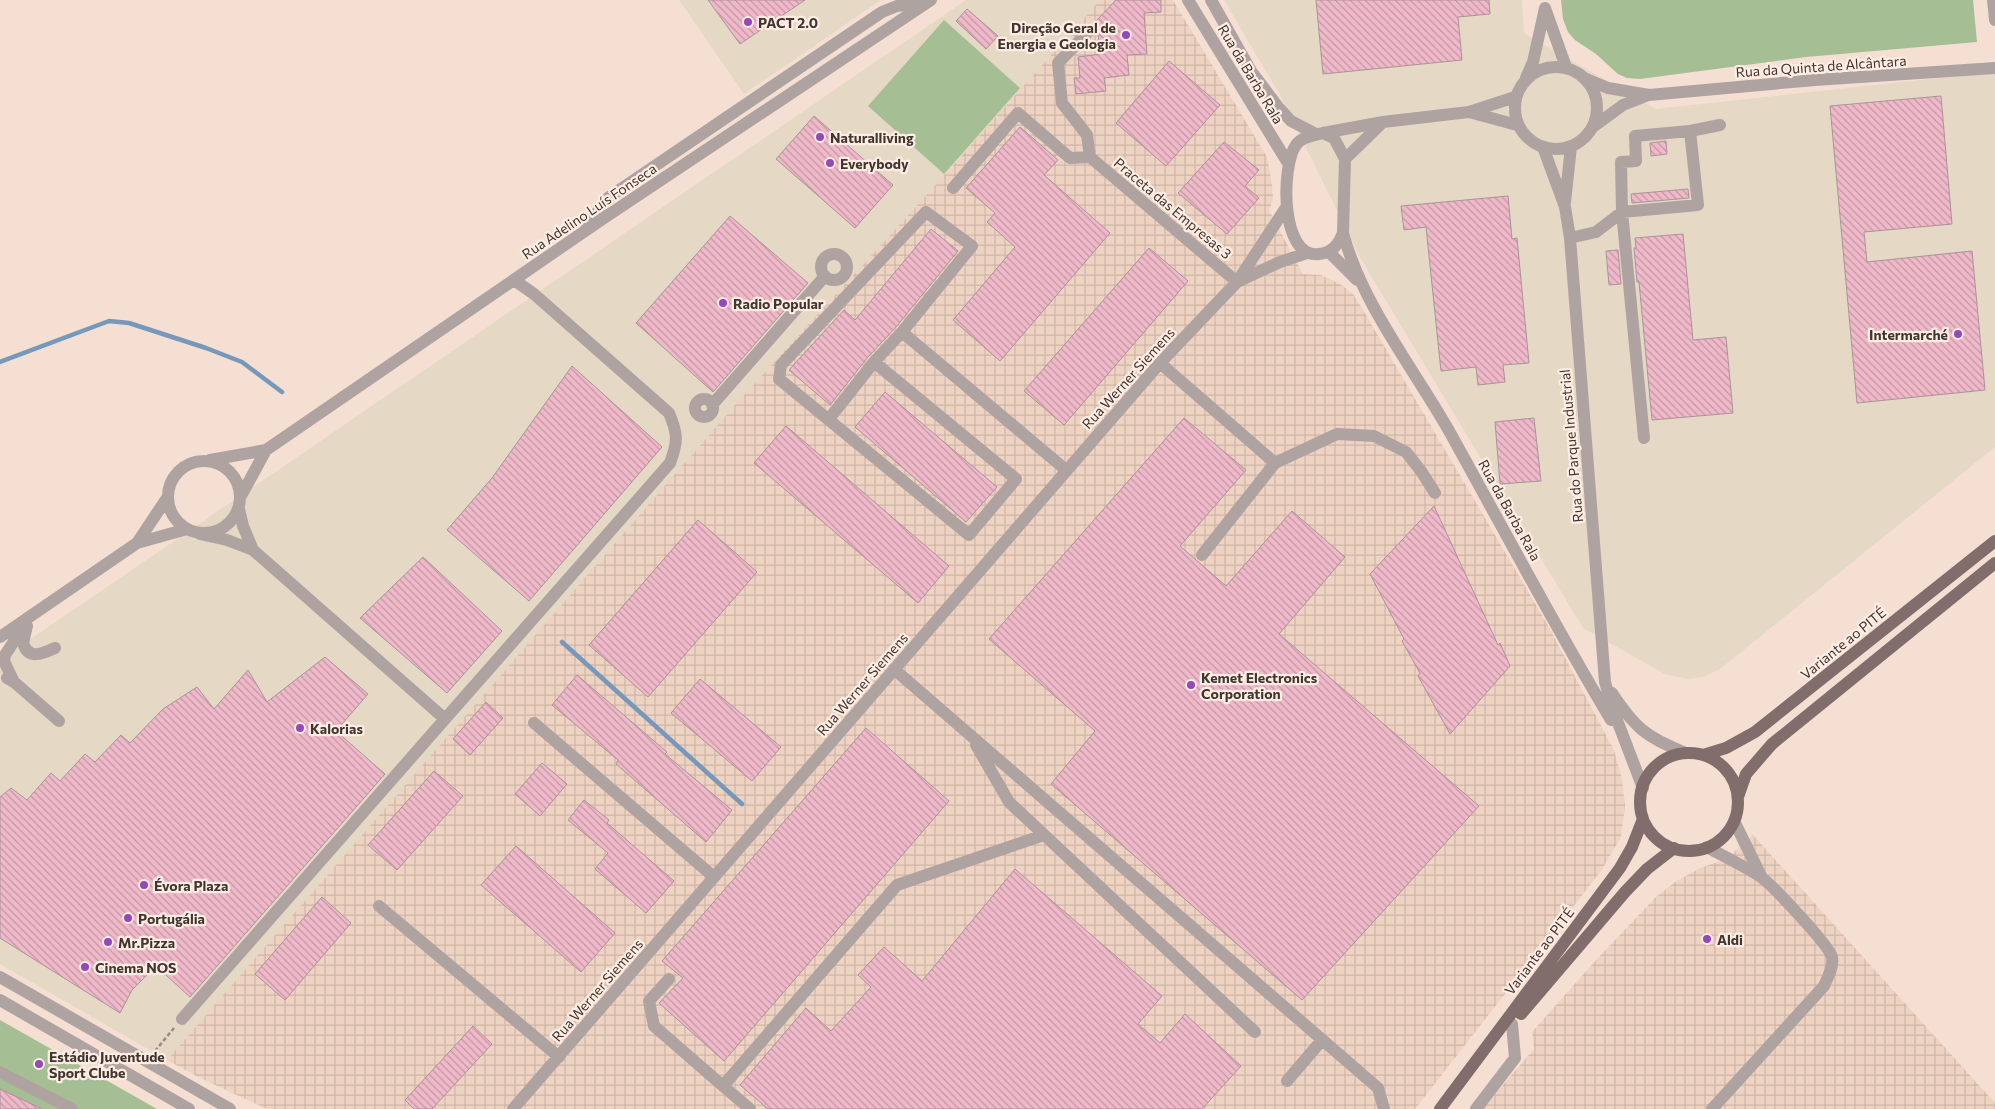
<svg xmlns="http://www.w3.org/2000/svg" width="1995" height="1109" font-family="Commissioner,sans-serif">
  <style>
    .commercial { fill: #e5d8c5 }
    .industrial { fill: url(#industrial-grid) }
    .park { fill: #a5be94 }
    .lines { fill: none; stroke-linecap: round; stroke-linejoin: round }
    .stream { stroke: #7598bb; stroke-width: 4.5 }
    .building { fill: url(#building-back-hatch); stroke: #ab939a }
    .path { stroke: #9b8b82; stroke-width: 2.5; stroke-dasharray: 4 2.5; stroke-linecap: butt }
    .minor { stroke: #afa3a2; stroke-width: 12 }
    .major { stroke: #816d6c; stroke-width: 12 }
    .poi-dot { fill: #9448ba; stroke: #ffede3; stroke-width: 2 }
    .labels { text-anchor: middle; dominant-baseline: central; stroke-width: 4.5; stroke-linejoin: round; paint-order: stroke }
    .poi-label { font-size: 14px; font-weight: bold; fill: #3f3631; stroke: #ffede3; text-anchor: start }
    .street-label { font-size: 14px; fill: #3f3631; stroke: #ffede3 }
  </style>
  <defs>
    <pattern id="industrial-grid" width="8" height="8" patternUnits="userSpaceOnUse" patternTransform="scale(1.25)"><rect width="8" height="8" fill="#efd3c2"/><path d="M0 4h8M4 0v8" fill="none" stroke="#ceb6a7"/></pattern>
    <pattern id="building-back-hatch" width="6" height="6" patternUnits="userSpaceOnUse" patternTransform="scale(1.25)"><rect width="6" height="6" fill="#efb9ca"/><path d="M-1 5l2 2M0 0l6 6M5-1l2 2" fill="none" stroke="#c397a5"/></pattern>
  </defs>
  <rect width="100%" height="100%" fill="#f5dfd2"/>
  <!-- commercial -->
  <path class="commercial" d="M679,0H881L744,94Z
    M966,0H1100L167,1060L0,964V660Z
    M1224,0H1522L1524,33L1655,109L1995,72V447L1720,669L1703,677L1687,679L1665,674L1583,628L1361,259L1280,95Z"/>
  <!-- industrial -->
  <path class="industrial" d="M1100,0H1173L1267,157L1272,185L1273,199L1269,210L1303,274L1321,275L1340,284L1353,294L1363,310L1546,622L1614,750L1622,779L1625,806L1621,837L1601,871L1415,1109H267L200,1078L167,1060L735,405L933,188Z
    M1753,835L1995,1103V1109H1482L1534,1049L1532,1032L1596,960L1655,898L1675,882L1700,868L1726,859Z"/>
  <!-- park -->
  <path class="park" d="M1561,0H1973L1977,42L1806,57L1640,79L1627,78L1618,74L1596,54L1575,40L1568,32L1563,19Z
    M944,20L1020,88L944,174L868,106Z
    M0,1020L157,1109H0Z"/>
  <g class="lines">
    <!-- stream -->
    <path class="stream" d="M0,362L109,321L129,323L206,348L242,362L282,392
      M562,642L742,804"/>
  </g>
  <!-- building -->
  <path class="building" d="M708,0H805L740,44Z
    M1116,0H1161V12L1144,13L1147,54L1127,55L1129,75L1104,78L1106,91L1076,94L1074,78H1080L1078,57L1101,54L1096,21Z
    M1316,0H1489L1490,14L1458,17L1462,60L1323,74Z
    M967,9L998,36L986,49L956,21Z
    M1169,61L1220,105L1166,166L1116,123Z
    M1941,96L1952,224L1864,232L1867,262L1972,251L1985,390L1857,403L1830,106Z
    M814,116L893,185L855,228L776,159Z
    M1020,127L1058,160L1044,175L1110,233L1000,361L953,320L1015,247L987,222L995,213L966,188Z
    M1666,141L1667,154L1651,156L1650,143Z
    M1224,142L1259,170L1245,186L1259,198L1227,234L1178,193Z
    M1688,189L1689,198L1632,203L1631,194Z
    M1508,196L1512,239L1517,238L1529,363L1503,365L1505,382L1478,385L1476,367L1441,371L1426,227L1404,230L1401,206Z
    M730,216L808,283L713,392L636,323Z
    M931,229L958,251L896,327L868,357L830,405L789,370L844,310L855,320Z
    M1683,234L1693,340L1726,337L1733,413L1652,420L1639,282H1637L1634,248H1636L1635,238Z
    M1149,248L1188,281L1064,425L1024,391Z
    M1618,250L1621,284L1609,285L1606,251Z
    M572,366L662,447L529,601L447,530L492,478Z
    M885,392L997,487L966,522L855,427Z
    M1184,418L1246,470L1180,546L1226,586L1292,511L1345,557L1279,634L1479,806L1302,1000L1051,784L1095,731L989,639Z
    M1534,418L1541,481L1500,484L1495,422Z
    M786,426L949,566L918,603L754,463Z
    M1434,506L1498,645L1500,643L1510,666L1450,734L1418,676L1420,673L1402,641L1404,639L1370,574Z
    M698,520L757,572L648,697L589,645Z
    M423,557L502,631L447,693L360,618Z
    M325,657L368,694L336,731L385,774L190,997L156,966L132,990L120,1013L0,938V797L11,788L27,800L51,773L60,781L85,754L95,762L121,735L130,743L163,709L197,687L214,709L248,670L267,702Z
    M577,675L667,752L665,754L732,810L706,842L616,764L618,760L552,705Z
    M700,679L781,747L752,781L671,713Z
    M486,702L503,718L470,755L453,739Z
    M866,728L949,801L724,1061L659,1003L683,978L662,961Z
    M542,763L567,784L540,816L515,794Z
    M434,771L463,796L397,870L368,845Z
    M584,800L609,820L607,823L674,881L646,913L595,869L608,853L568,820Z
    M516,846L615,933L581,972L481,885Z
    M1015,869L1162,996L1138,1024L1160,1043L1185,1014L1241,1066L1202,1109H768L740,1085L806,1008L831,1031L871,987L858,975L884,947L922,981Z
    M322,897L351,923L285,1000L255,974Z
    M473,1026L492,1044L432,1109H414L405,1100Z
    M0,1089L42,1109H0Z"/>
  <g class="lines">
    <!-- path -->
    <path class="path" d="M155,1051L174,1028"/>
    <!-- minor -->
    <path class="minor" d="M1188,0L1288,163
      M1211,0L1251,71L1279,108L1291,121L1316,134
      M1993,0L1995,20
      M1545,8L1566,67
      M1090,30L1058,63L1062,103L1087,135L1090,157
      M1515 108a41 41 0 1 1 82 0a41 41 0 1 1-82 0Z
      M1526,78L1533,62L1545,8
      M1584,78L1608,88L1649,95L1815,80L1995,68
      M1469,112L1517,125
      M1593,127L1623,105L1646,96
      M1323,133L1334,138L1345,159L1343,233C1338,245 1332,253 1319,254C1280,259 1281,166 1296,145C1301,137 1314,135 1323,133Z
      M1323,133L1383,122L1469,112L1515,97
      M1543,147L1565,207L1570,238L1605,682L1612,707L1643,788
      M1090,157L1237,282
      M1345,159L1383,122
      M953,188L1018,113L1070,158L1090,157
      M1565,202L1571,147
      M587,226L608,198L615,193L882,12L897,6L924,3
      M1343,233C1362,304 1412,366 1448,429C1502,526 1554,625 1611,720
      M1570,238L1596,232L1622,212L1698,205L1690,131L1720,125
      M1329,252L1357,280
      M821 267a13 13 0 1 1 26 0a13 13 0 1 1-26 0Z
      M1237,282L1280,262L1307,253
      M874,362L902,332
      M1160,363L1275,463L1202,555
      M695 408a9 9 0 1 1 18 0a9 9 0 1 1-18 0Z
      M712,405L825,276
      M829,419L874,362L1016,479L969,535L779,379L781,365L926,212L972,246L902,332L1066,470
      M1644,438L1622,212L1621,162L1636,161L1635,136L1690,131
      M210,460L266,450L601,220L931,0
      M168 497a36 36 0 1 1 72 0a36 36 0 1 1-72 0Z
      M1275,463L1337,434L1374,436L1406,452L1421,471L1435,493
      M241,496L266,450
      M239,509L243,526L253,550
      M200,534L227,540L253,550L445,719L670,463C678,442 678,434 669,413L534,294L514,280
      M137,543L167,498
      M27,626L23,643C28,660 42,654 55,648
      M0,637L137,543L187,529
      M895,670L1378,1088L1384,1109
      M7,678L14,682L59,721
      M14,682L4,661L5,655L26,623
      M1612,693C1635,728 1647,738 1686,753
      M534,723L714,877
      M976,745L1009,802L1255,1032
      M1734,821L1762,878
      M1707,847C1725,857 1744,866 1761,877C1772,885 1829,945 1832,957C1834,966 1828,977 1824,986L1712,1109
      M379,906L559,1057
      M0,977L230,1109
      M669,979L649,1001L654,1026L723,1086
      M0,1000L189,1109
      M182,1019L445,719
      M0,1072L72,1109
      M1287,1081L1322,1040
      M513,1109L1160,363L1237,282L1287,206
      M750,1109L723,1086L897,885L1044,835
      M1476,1109L1515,1058L1512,1024"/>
    <!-- major -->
    <path class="major" d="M1640 802a49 49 0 1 1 98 0a49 49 0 1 1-98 0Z
      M1703,755L1726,748L1755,732L1995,541
      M1738,797L1746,774L1772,744L1995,563
      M1521,1014L1625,892L1647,869L1674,848
      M1440,1109L1620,868L1632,847L1643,819"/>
  </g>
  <!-- markers -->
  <g class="poi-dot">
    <circle cx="748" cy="22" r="5"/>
    <circle cx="1126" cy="35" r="5"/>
    <circle cx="820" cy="137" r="5"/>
    <circle cx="830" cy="163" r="5"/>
    <circle cx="723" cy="303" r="5"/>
    <circle cx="1958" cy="334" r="5"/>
    <circle cx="1191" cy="685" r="5"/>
    <circle cx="300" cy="728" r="5"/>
    <circle cx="144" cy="885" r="5"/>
    <circle cx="128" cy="918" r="5"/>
    <circle cx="1707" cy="939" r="5"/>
    <circle cx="108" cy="942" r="5"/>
    <circle cx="85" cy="967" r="5"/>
    <circle cx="39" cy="1064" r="5"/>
  </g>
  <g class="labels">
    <!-- poi labels -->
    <g class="poi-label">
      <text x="758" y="22">PACT 2.0</text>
      <text x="1116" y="27" text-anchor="end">Direção Geral de<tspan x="1116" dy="16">Energia e Geologia</tspan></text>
      <text x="830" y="137">Naturalliving</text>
      <text x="840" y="163">Everybody</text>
      <text x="733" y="303">Radio Popular</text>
      <text x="1948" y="334" text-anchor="end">Intermarché</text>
      <text x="1201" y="677">Kemet Electronics<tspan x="1201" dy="16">Corporation</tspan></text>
      <text x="310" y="728">Kalorias</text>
      <text x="154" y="885">Évora Plaza</text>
      <text x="138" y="918">Portugália</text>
      <text x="1717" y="939">Aldi</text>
      <text x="118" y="942">Mr.Pizza</text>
      <text x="95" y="967">Cinema NOS</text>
      <text x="49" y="1056">Estádio Juventude<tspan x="49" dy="16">Sport Clube</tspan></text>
    </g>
    <!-- street labels -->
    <g class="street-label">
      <text transform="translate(1821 66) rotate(-4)">Rua da Quinta de Alcântara</text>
      <text transform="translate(1251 74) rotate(59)">Rua da Barba Rala</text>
      <text transform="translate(1173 208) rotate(40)">Praceta das Empresas 3</text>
      <text transform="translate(589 211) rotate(-34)">Rua Adelino Luís Fonseca</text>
      <text transform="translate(1128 378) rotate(-48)">Rua Werner Siemens</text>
      <text transform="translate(1571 446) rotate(-95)">Rua do Parque Industrial</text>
      <text transform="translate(1510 510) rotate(61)">Rua da Barba Rala</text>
      <text transform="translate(1843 643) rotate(-39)">Variante ao PITÉ</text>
      <text transform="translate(862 684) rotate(-49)">Rua Werner Siemens</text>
      <text transform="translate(1539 951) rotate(-53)">Variante ao PITÉ</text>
      <text transform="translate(597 990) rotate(-49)">Rua Werner Siemens</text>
    </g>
  </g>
</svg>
